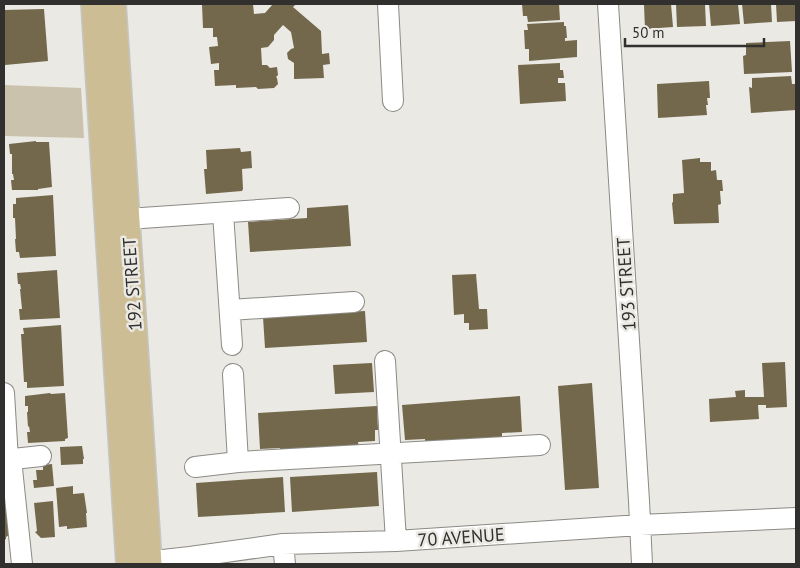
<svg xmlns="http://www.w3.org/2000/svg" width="800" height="568" font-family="'PT Sans',sans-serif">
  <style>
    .green { fill: #cac2ac }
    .building { fill: #73684b }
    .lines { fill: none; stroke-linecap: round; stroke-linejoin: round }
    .minor-casing { stroke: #8b8a85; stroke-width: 22 }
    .major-casing { stroke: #c5c5c4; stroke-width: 28 }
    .minor { stroke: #fff; stroke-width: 20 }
    .major { stroke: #ccbd95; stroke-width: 25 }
    .labels { text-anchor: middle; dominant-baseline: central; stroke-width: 5; stroke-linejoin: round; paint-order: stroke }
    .street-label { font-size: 18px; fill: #31302e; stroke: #ebe9e4 }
  </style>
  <rect width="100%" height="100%" fill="#ebe9e4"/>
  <!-- green -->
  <path class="green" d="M4,85L81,88L84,138L4,136Z"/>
  <!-- building -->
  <path class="building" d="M216,4H253L254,14L265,13L273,4H296L293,7L321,31L322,54L329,53L330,64L323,65L324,78L294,79V63L288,59L287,53L291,49L294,48L291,32L283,25L274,35V40L268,47L261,48L262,65H267L270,68L277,67L278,75L276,77L277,78L278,84L274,88L258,89L256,87L236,88V85L215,86L214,70H219V63L211,64L209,47L218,46L217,37H213V28H203L202,5Z
    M522,4H559L560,20L528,22L527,16H523Z
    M649,4H671L673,27L645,29L644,5H649Z
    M676,4H705L706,26L677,27Z
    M709,4H738L740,24L711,26Z
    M742,4H771L772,22L744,24Z
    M776,4H796V21L777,22Z
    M44,9L48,61L5,65L4,10Z
    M564,22V26H566L567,38H565V41L577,40V57L529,61V49H525L524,30H528L527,24Z
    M790,41L792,72L744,74L743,56L746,55V43Z
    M560,63V70H563L564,78H558V83H565L566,101L520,104L518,65Z
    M791,76L792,84H796V110L751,113L749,87L752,88V78Z
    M709,81L710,98H707L708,105H706L707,115L658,118L657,84Z
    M36,141V142H49L52,187L38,189V190H12L11,180H14L13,174H12V154H10L9,144Z
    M240,148L241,152L251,151L252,168L242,169L243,189L242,191L206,194L204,169H207L206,150Z
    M700,158V162H711V171L716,170L717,180H722L723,191H720L721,204L718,205L719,223L674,224L672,203L673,202V194L684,193L682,160Z
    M53,195L56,256L20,258L19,252H16L15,239H16L15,218H13V204H16V198Z
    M348,205L351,246L250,252L248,222L307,218V208Z
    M57,270L60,318L20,320L19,309H22L20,289H21L20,284H18L17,273Z
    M476,274L479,309H487L488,329L469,330V323H464V314L454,315L452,275Z
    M365,311L367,342L265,348L263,317Z
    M61,325L64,386L27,388V382H24L21,334H24L23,328Z
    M785,362L787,407L766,408V405H758L759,419L710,422L709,399L736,397L735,391L745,390V397H764L762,363Z
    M372,363L374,392L335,394L333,365Z
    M592,383L599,488L565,490L558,386Z
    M50,393L51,394L65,393L68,438L65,439V441L28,443L27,432H30L29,426L28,427L27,412H28V406H25V396Z
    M520,396L522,432L502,433V438L425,443V439L405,440L402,405Z
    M377,406L378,430H375V441L358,442L359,447L280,451V448L260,449L258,413Z
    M82,446L84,459H83V464L61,465L60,447Z
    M52,464L54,486L34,488L33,480H37L36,470H43V465Z
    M377,472L379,506L292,512L290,477Z
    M283,477L285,512L198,517L196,483Z
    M73,486V494L84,493L87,513H86L87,527L67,529V526L59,527L56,488Z
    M53,501L55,537L41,538L35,532L37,531L34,503Z
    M4,503H5L7,511L9,535L6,537V539L4,540Z"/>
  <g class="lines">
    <!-- minor casing -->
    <g class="minor-casing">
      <path id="minor" d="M388,4L393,101
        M608,4L639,501L642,564
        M223,213L232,345
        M127,219L289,208
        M230,310L354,302
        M385,361L396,541
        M233,374L238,462
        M4,393L8,460
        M11,459L22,564
        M4,460L41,456
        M195,467L238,462L540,445
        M283,544L285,564
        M136,563L190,557L283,544L396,541L640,525L796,518"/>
    </g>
    <!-- major casing -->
    <g class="major-casing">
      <path id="major" d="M94,4L129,564
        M113,4L149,564"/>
    </g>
    <!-- minor -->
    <use href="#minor" class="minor"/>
    <!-- major -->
    <use href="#major" class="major"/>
  </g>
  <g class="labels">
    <!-- street labels -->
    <g class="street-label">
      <text transform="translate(132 284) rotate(-94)">192 STREET</text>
      <text transform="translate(626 284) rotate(-94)">193 STREET</text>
      <text transform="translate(461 537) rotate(-4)">70 AVENUE</text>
    </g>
  </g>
  <!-- border -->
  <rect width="800" height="568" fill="none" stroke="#31302e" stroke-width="10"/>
  <!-- scale -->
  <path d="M625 38v8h139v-8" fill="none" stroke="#31302e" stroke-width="2.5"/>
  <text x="632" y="38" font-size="15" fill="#31302e" stroke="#ebe9e4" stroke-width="4" paint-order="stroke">50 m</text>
</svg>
